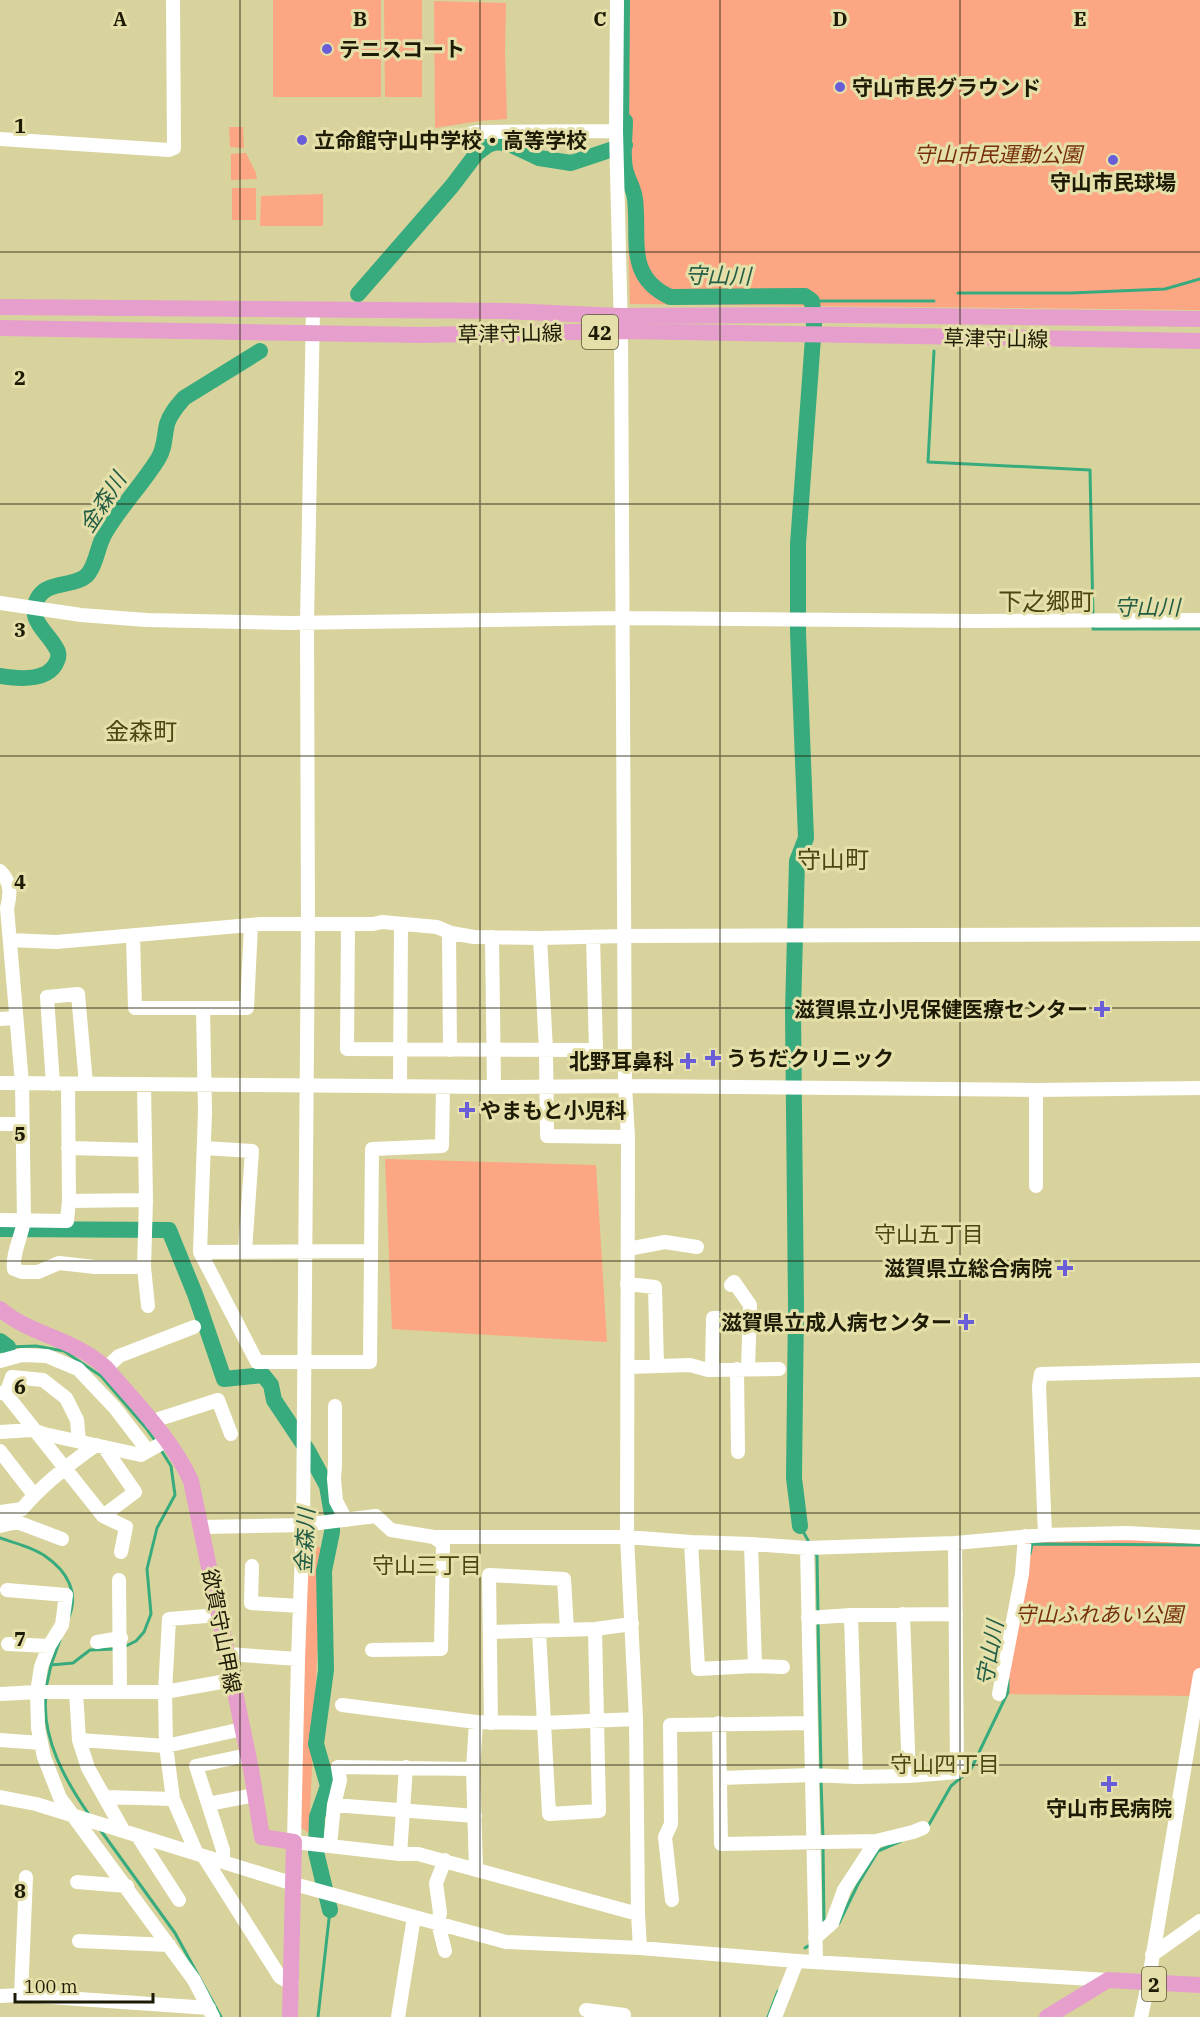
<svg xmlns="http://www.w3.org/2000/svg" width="1200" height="2017" font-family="'IBM Plex Serif','Noto Sans JP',serif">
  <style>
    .green { fill: #fca683 }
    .water { fill: #38ab7e }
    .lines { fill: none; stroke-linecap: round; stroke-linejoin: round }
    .stream { stroke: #38ab7e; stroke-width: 3 }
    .river { stroke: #38ab7e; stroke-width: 16 }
    .minor { stroke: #fff; stroke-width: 14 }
    .major { stroke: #e69ecd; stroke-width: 16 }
    .grid { fill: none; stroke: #1d1b06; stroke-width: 1.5; stroke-opacity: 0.55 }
    .poi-dot { fill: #6a5ed8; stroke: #e5e0a9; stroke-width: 2 }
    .labels { text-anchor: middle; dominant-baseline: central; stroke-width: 6; stroke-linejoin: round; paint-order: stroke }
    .shield { fill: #e5e0a9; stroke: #595637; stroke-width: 1.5 }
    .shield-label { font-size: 20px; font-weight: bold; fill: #1d1b06 }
    .poi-label { font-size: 21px; font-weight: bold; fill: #1d1b06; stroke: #e5e0a9; text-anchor: start }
    .park-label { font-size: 21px; font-style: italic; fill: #772f0a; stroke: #e5e0a9 }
    .street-label { font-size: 21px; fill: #1d1b06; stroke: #e5e0a9 }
    .water-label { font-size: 22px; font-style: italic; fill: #235d45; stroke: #e5e0a9 }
    .neighbourhood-label { font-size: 22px; fill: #4c4611; stroke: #e5e0a9 }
    .quarter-label { font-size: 24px; fill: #4c4611; stroke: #e5e0a9 }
    .grid-label { font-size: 20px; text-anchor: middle; font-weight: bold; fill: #1d1b06; stroke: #e5e0a9; stroke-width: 6; stroke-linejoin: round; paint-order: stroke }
  </style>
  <rect width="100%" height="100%" fill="#d8d39c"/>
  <!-- green -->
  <path class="green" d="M273,0H381V97H273Z
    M384,0H422V97H385Z
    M622,0H1200V310L630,304Z
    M434,1L506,3L505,52L507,119L479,121L435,128Z
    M229,127H243L244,148L230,147Z
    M246,153L256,173L257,179L231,180V154Z
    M232,188H256V220H232Z
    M323,194V226H260L261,196Z
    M385,1159L596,1165L607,1342L392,1329Z
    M1025,1536L1200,1537V1675L1196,1696L999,1694Z
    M308,1544L322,1548L309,1833L300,1827Z"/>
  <!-- water -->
  <path class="water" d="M622,0H630L629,141L621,144Z"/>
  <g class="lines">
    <!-- stream -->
    <path class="stream" d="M958,293H1071L1165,289L1200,279
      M812,301H934
      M934,351L928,462L1090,470L1093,617
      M1093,624V629H1200
      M0,1352L8,1347L36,1346L64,1351L101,1376L146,1428L156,1442
      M800,1526L810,1544
      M0,1538C14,1543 33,1547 45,1556C67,1571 79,1592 69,1617
      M815,1552L817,1556L818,1614
      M1030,1554L1032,1544L1200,1545
      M818,1621L821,1770
      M124,1647L136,1641L144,1632L151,1614L147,1569L157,1528L175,1495L171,1466L161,1450
      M51,1665L73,1663L90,1650L115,1649
      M46,1688L51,1665L60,1640
      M46,1695C41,1738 66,1782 90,1816
      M821,1780L823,1839
      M99,1828L175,1933L221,2017
      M927,1828L951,1786L971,1769L1008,1692V1679
      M823,1846L824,1923
      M839,1923L858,1884L878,1851L901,1841
      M805,1948L808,1946
      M318,2017L330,1910
      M768,2017L778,1991"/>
    <!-- river -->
    <path class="river" d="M625,121C625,136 622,153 625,168C627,179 634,188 635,199C640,239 625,276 670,297L805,296L812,301L814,324L798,544V633L806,838L797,861L793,1011L796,1306L794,1478L800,1526
      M358,294L452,186L477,153L488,145L497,142L509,144L539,158L571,163L625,145
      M0,676C18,679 49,682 57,661C59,657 59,652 56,648C47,631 25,619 39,596C49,580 81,588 90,571C97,560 98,545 105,533C120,507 142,485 158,459C165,448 164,437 167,424C170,414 177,406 184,398L260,351
      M0,1229L169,1230L195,1294L224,1379L263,1375L271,1385L274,1400L308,1451L327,1486L332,1515V1532L324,1571L326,1670L316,1744L328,1786L317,1817L316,1852L330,1910
      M0,1341L8,1347"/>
    <!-- minor -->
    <path class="minor" d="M617,0L616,131L621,331L625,1086L628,1137L627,1537L636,1719L638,1914L640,1948
      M0,139L169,150L174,148L173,0
      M447,139L477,132L616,131
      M313,310L307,622L308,924L303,1525L298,1659L294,1842L400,1854H418L638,1914
      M0,603L81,615L146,620L290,623L624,618L976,621L1200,620
      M0,871C11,882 11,893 7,908L22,1083L24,1220C22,1236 12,1253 14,1269L22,1272H38L59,1263L95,1267H144
      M348,924L347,1049L596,1050L593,937
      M449,932L450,1050
      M133,936L135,1008H247L251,925
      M492,937L494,1087
      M540,938L546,1050L547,1136L628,1137
      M10,940L56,942L261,924H373L382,922L437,927L451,933L474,937L540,938L625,936L1200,934
      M203,1008L205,1112L200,1252L257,1362H370L372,1149L442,1146L443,1087
      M0,1019L15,1018
      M0,1083L494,1087L625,1086L1036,1090L1200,1088
      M53,1084L47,997L78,994L86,1084
      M144,1085L146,1200L144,1267L148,1306
      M400,1086L401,924
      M1036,1090V1186
      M0,1124H22
      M68,1148L145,1150
      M204,1148L252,1151L245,1251
      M69,1201L146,1200
      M0,1220L67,1221L69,1201L68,1084
      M628,1249L665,1242L697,1247
      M200,1252L369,1251
      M627,1284L655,1287L657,1366
      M731,1285L734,1282L750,1305L748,1369
      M0,1361L22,1355L47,1356L78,1369L115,1408L148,1451
      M628,1367L690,1365L708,1370L779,1369
      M106,1368L119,1356L194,1327
      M737,1369L738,1452
      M712,1370L713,1318H750
      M0,1393L6,1394L103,1516L126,1527L121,1552
      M6,1394L12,1377L43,1380L66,1398L77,1420L79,1441
      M335,1406V1464L334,1479L336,1501L346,1520
      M152,1423L159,1419L218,1400L231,1434
      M0,1432L32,1430L44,1434L141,1455L166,1441
      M0,1451L34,1495
      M0,1512L22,1509C43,1484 69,1464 96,1445
      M103,1516L135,1492L104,1447
      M0,1526L17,1522L62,1539
      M202,1527L303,1525L376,1516L391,1530L434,1537H627L691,1542L751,1544L807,1548L955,1543L1045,1535L1127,1533L1200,1537
      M1045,1535L1039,1386L1041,1374L1200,1370
      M691,1542L698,1669L755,1666L783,1667
      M751,1544L755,1666
      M807,1548L816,1961
      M252,1566L251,1603L300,1606
      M119,1580L120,1692
      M7,1590L66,1595L62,1625L49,1646L41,1667L37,1692L38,1728L44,1757L60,1798L194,1980L213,2017
      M903,1614L909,1776
      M851,1615L856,1777
      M808,1618L851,1615L956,1614
      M490,1632L595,1629L632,1624
      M539,1632L549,1814L599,1811L595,1629
      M97,1642L121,1638
      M8,1644L49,1646
      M372,1650L441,1649L443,1544L434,1537
      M227,1654L298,1659
      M76,1692L79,1740L88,1768L123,1830
      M0,1694L37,1692H165L232,1680
      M999,1694L1022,1574L1025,1536
      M342,1705L476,1722L543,1723L636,1719
      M491,1723L489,1575L564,1579L567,1630
      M719,1723L721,1844L876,1841L913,1832L923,1828
      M0,1740L41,1743
      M79,1740L166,1746L242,1729
      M721,1778L812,1775L856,1777L909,1776L957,1772L955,1543
      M0,1797L36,1804L294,1884L506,1942L640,1948L797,1961L1108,1980
      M105,1797L173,1799
      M208,1804L255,1795
      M334,1805L475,1816
      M137,1835L179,1900
      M330,1845L334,1805L340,1780L338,1767L473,1769
      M197,1854L173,1799L166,1746L165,1692L169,1619L219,1615
      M400,1854L406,1767
      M204,1857L280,1977L292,1984
      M223,1862V1850L196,1766L247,1755
      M476,1870L473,1769L476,1722
      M77,1882L127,1886
      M672,1900L665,1837L671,1824L670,1725L811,1723
      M815,1938L832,1923L844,1890L876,1841
      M79,1941L169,1945
      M445,1951L438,1923L440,1913L436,1883L445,1860
      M1152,1955L1200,1921
      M21,1995L26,1877
      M0,1996L21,1995L209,2008
      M586,2010L624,2015
      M398,2017L414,1917
      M775,2017L797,1961
      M1141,2017L1148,1984L1200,1675"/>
    <!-- major -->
    <path class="major" d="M0,307L505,311L620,316L833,315L1200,319
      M0,328L421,335L621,331L1200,341
      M0,1309C32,1336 72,1337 106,1368C136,1403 172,1439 191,1481L251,1769L262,1837L294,1842L290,2017
      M1047,2017L1108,1980L1200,1985"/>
  </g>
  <!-- grid -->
  <path class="grid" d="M240,0V2017M480,0V2017M720,0V2017M960,0V2017M0,252H1200M0,504H1200M0,756H1200M0,1008H1200M0,1261H1200M0,1513H1200M0,1765H1200"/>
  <!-- markers -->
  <g class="poi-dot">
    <circle cx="327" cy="49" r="6"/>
    <circle cx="840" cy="87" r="6"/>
    <circle cx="302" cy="140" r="6"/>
    <circle cx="1113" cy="160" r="6"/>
    <path d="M1099 1000h6v6h6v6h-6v6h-6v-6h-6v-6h6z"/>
    <path d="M710 1049h6v6h6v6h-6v6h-6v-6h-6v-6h6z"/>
    <path d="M685 1052h6v6h6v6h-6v6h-6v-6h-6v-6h6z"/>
    <path d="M464 1101h6v6h6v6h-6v6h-6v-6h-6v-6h6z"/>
    <path d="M1062 1259h6v6h6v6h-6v6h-6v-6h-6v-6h6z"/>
    <path d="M963 1313h6v6h6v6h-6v6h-6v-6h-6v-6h6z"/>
    <path d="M1106 1775h6v6h6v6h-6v6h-6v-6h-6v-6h6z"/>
  </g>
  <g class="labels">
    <!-- shield labels -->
    <g class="shield">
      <rect x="582" y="315" width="36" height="34" rx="4.5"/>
      <rect x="1142" y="1967" width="24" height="34" rx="4.5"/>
    </g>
    <g class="shield-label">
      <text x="600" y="332">42</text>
      <text x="1154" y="1984">2</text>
    </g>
    <!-- poi labels -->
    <g class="poi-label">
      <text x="339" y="49">テニスコート</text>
      <text x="852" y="87">守山市民グラウンド</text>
      <text x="314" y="140">立命館守山中学校・高等学校</text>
      <text x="1113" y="182" text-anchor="middle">守山市民球場</text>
      <text x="1088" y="1009" text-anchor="end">滋賀県立小児保健医療センター</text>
      <text x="726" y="1058">うちだクリニック</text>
      <text x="674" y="1061" text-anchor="end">北野耳鼻科</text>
      <text x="480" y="1110">やまもと小児科</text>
      <text x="1052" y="1268" text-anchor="end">滋賀県立総合病院</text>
      <text x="952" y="1322" text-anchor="end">滋賀県立成人病センター</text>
      <text x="1109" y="1808" text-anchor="middle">守山市民病院</text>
    </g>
    <!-- park labels -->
    <g class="park-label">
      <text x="998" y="154">守山市民運動公園</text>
      <text x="1099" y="1614">守山ふれあい公園</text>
    </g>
    <!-- street labels -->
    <g class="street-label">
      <text transform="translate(510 333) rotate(-1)">草津守山線</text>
      <text transform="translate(996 338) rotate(1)">草津守山線</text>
      <text transform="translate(222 1631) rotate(79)">欲賀守山甲線</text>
    </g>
    <!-- water labels -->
    <g class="water-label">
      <text transform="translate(718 275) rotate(1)">守山川</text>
      <text transform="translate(102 502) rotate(-57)">金森川</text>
      <text x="1147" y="606">守山川</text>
      <text transform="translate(304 1541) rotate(-87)">金森川</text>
      <text transform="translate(989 1653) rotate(-80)">守山川</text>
    </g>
    <!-- neighbourhood labels -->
    <g class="neighbourhood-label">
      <text x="929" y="1233">守山五丁目</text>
      <text x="427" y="1564">守山三丁目</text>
      <text x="945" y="1763">守山四丁目</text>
    </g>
    <!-- quarter labels -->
    <g class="quarter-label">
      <text x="1046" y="601">下之郷町</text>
      <text x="141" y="731">金森町</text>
      <text x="833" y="859">守山町</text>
    </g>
  </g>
  <g class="grid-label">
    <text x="120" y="26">A</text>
    <text x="360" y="26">B</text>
    <text x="600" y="26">C</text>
    <text x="840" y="26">D</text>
    <text x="1080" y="26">E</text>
    <text x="20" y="133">1</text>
    <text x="20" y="385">2</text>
    <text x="20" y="637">3</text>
    <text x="20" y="889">4</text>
    <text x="20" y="1141">5</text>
    <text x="20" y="1394">6</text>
    <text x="20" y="1646">7</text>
    <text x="20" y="1898">8</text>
  </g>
  <!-- scale -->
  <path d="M15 1993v9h138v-9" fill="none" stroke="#1d1b06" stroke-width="3"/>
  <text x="24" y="1993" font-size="18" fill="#1d1b06" stroke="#e5e0a9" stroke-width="4.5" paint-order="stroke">100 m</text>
</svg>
